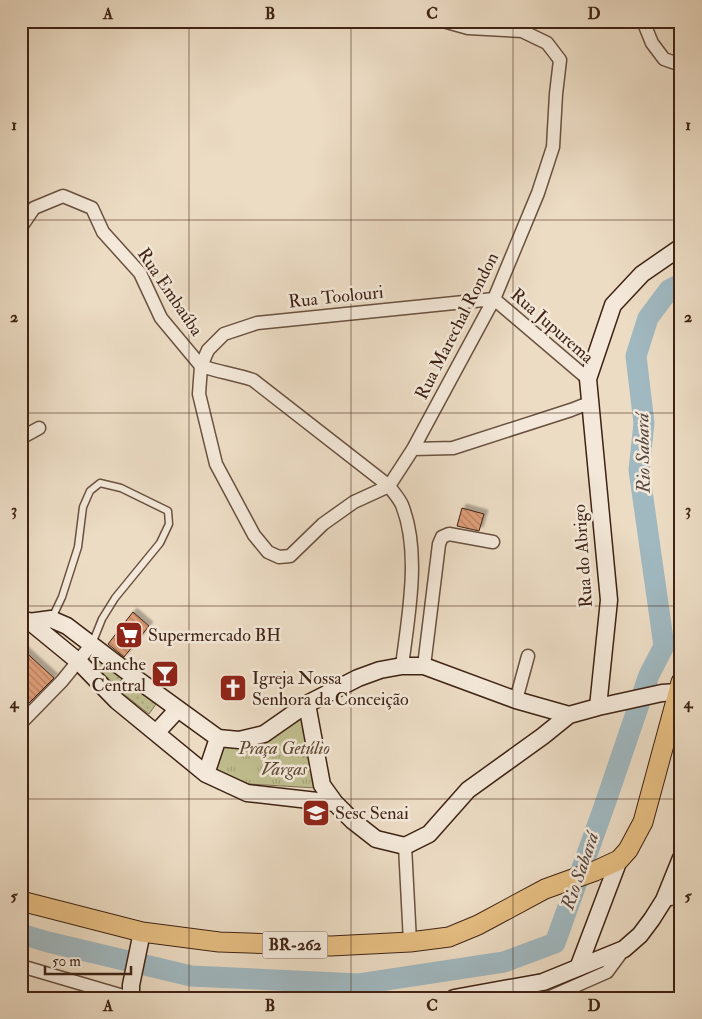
<svg xmlns="http://www.w3.org/2000/svg" width="702" height="1019" font-family="'IM FELL Double Pica',serif">
  <style>
    .grass { fill: url(#grass-dots); stroke: #807052 }
    .park { fill: url(#park-tufts); stroke: #807052 }
    .lines { fill: none; stroke-linecap: round; stroke-linejoin: round }
    .river { stroke: #a0b8c0; stroke-width: 21 }
    .building { fill: url(#building-back-hatch); stroke: #3f2314; filter: url(#shadow) }
    .lane-casing { stroke: #6a5140; stroke-width: 9 }
    .street-casing { stroke: #6a5140; stroke-width: 15 }
    .secondary-casing { stroke: #3f2314; stroke-width: 19 }
    .primary-casing { stroke: #3f2314; stroke-width: 21 }
    .lane { stroke: #f3e8d9; stroke-width: 6 }
    .street { stroke: #f3e8d9; stroke-width: 12 }
    .secondary { stroke: #f3e8d9; stroke-width: 16 }
    .primary { stroke: #e6be82; stroke-width: 19 }
    .grid { fill: none; stroke: #3f2314; stroke-width: 1; stroke-opacity: 0.55 }
    .labels { text-anchor: middle; dominant-baseline: central; stroke-width: 5; stroke-linejoin: round; paint-order: stroke }
    .shield { fill: #f3e8d9; stroke: #755e4f; stroke-width: 1 }
    .shield-label { font-size: 16px; font-weight: bold; fill: #3f2314 }
    .street-label { font-size: 18px; fill: #3f2314; stroke: #f3e8d9 }
    .poi-label { font-size: 18px; fill: #3f2314; stroke: #f3e8d9; text-anchor: start }
    .park-label { font-size: 18px; font-style: italic; fill: #5f4a33; stroke: #f3e8d9 }
    .water-label { font-size: 19px; font-style: italic; fill: #57483f; stroke: #f3e8d9 }
    .neatline { fill: none; stroke: #3f2314; stroke-width: 2 }
    .grid-label { font-size: 16px; text-anchor: middle; font-weight: bold; fill: #3f2314 }
  </style>
  <defs>
    <pattern id="grass-dots" width="8" height="8" patternUnits="userSpaceOnUse" patternTransform="scale(1.25)"><rect width="8" height="8" fill="#c0be8f"/><path d="M2 2h.1M6 6h.1" fill="none" stroke="#a6a37a" stroke-width="1.8" stroke-linecap="round"/></pattern>
    <pattern id="park-tufts" width="24" height="20" patternUnits="userSpaceOnUse" patternTransform="scale(1.25)"><rect width="24" height="20" fill="#c0be8f"/><path d="M3 7l-1-3M5 7V3M7 7l1-3M15 17l-1-3M17 17v-4M19 17l1-3" fill="none" stroke="#a6a37a"/></pattern>
    <pattern id="building-back-hatch" width="6" height="6" patternUnits="userSpaceOnUse" patternTransform="scale(1.25)"><rect width="6" height="6" fill="#dd9d77"/><path d="M-1 5l2 2M0 0l6 6M5-1l2 2" fill="none" stroke="#b58060"/></pattern>
    <filter id="shadow"><feDropShadow dx="4" dy="-4" stdDeviation="1" flood-color="#0004"/></filter>
  </defs>
  <rect width="100%" height="100%" fill="#ecdcc4"/>
  <filter id="stains"><feTurbulence type="fractalNoise" baseFrequency=".004" numOctaves="4"/><feColorMatrix values="0 0 0 0 .2 0 0 0 0 .09 0 0 0 0 .02 0 0 0 .5 -.17"/></filter>
  <radialGradient id="worn" r=".72"><stop offset=".6" stop-color="#630" stop-opacity="0"/><stop offset="1" stop-color="#630" stop-opacity=".3"/></radialGradient>
  <!-- grass -->
  <path class="grass" d="M95,659L101,661L122,679L115,688L95,665L93,663Z
    M128,684L156,704L149,714L122,693Z"/>
  <!-- park -->
  <path class="park" d="M304,717L316,788L249,784L215,771L220,741L267,737Z"/>
  <g class="lines">
    <!-- river -->
    <path class="river" d="M21,934L48,942L191,976L359,984L504,962L555,943L605,804L649,675L664,646L639,470L644,423L636,356L648,318L669,290L681,284"/>
  </g>
  <!-- building -->
  <path class="building" d="M462,508L484,514L479,531L457,526Z
    M133,612L149,626L124,657L108,644Z
    M21,648L54,678L21,711Z"/>
  <g class="lines">
    <!-- lane casing -->
    <g class="lane-casing">
      <path id="lane" d="M52,618L62,597L78,547L83,507L90,491L100,483L121,488L168,511L169,524L160,543L115,598L102,619L92,644"/>
    </g>
    <!-- street casing -->
    <g class="street-casing">
      <path id="street" d="M643,21L652,43L664,59L681,65
        M21,227L34,208L63,196L92,208L103,232L140,273L161,318L201,366L199,394L216,464L254,535L268,552L279,557L290,556L323,524L354,502L389,486L413,449L494,299L538,193L553,147L556,94L560,60L547,43L522,31L468,28L443,21
        M21,438L39,428
        M413,449L453,448L571,410L589,403
        M402,666C408,617 421,553 402,505C399,498 393,492 389,486L253,380C235,374 219,372 201,366L208,350L224,334L257,323L494,299L588,379
        M424,666L439,544L442,537L449,534L493,542
        M516,700L528,656
        M21,723L62,681L92,644
        M405,846L410,942
        M664,900L681,897
        M21,966L130,998
        M548,998L607,972L624,949"/>
    </g>
    <!-- secondary casing -->
    <g class="secondary-casing">
      <path id="secondary" d="M29,621L79,662L117,701L206,774L247,793L335,803
        M21,623L51,619L67,626L138,680L218,738L239,740L264,734L307,704L358,678L380,670L402,666H424L516,700L569,715L598,707L662,693L678,692
        M307,704L322,785L335,803L353,821L376,839L405,846L429,834L468,790L543,736L569,715
        M598,707L609,600L588,379L613,305L642,274L681,247
        M156,733L178,709
        M206,774L218,738
        M578,968L619,860
        M131,998V985L142,932
        M454,998L543,982L624,949L640,935L652,919L664,900L681,858"/>
    </g>
    <!-- primary casing -->
    <g class="primary-casing">
      <path id="primary" d="M21,901L142,932L219,942L331,946L410,942L449,937L478,925L545,889L595,871L619,860L628,850L643,822L681,682"/>
    </g>
    <!-- lane -->
    <use href="#lane" class="lane"/>
    <!-- street -->
    <use href="#street" class="street"/>
    <!-- secondary -->
    <use href="#secondary" class="secondary"/>
    <!-- primary -->
    <use href="#primary" class="primary"/>
  </g>
  <!-- grid -->
  <path class="grid" d="M189,21V998M351,21V998M513,21V998M21,220H681M21,413H681M21,606H681M21,799H681"/>
  <!-- icons -->
  <defs>
    <g id="supermarket-square" transform="scale(1.4375)"><rect x="-9" y="-9" width="18" height="18" rx="4" fill="#8f2418" stroke="#f3e8d9"/><path d="M-6-5.5h2.5l.6 2H6L4.5 2H-2.5L-4.4-4H-6ZM-1.5 3.2a1.3 1.3 0 1 0 .1 0ZM3 3.2a1.3 1.3 0 1 0 .1 0Z" fill="#fff"/></g>
    <g id="bar-square" transform="scale(1.4375)"><rect x="-9" y="-9" width="18" height="18" rx="4" fill="#8f2418" stroke="#f3e8d9"/><path d="M-6-5H6L.8 .8V4.5H3.5V6h-7V4.5H-.8V.8Z" fill="#fff"/></g>
    <g id="church-square" transform="scale(1.4375)"><rect x="-9" y="-9" width="18" height="18" rx="4" fill="#8f2418" stroke="#f3e8d9"/><path d="M-1.2-6h2.4v3.5h3.3v2.4h-3.3V6h-2.4V-.1h-3.3v-2.4h3.3Z" fill="#fff"/></g>
    <g id="university-square" transform="scale(1.4375)"><rect x="-9" y="-9" width="18" height="18" rx="4" fill="#8f2418" stroke="#f3e8d9"/><path d="M0-5L7-2L0 1L-7-2ZM-4 1L0 2.5L4 1V4Q0 6-4 4Z" fill="#fff"/></g>
  </defs>
  <g fill-rule="evenodd">
    <use href="#supermarket-square" x="129" y="635"/>
    <use href="#bar-square" x="165" y="674"/>
    <use href="#church-square" x="233" y="688"/>
    <use href="#university-square" x="316" y="813"/>
  </g>
  <g class="labels">
    <!-- shield labels -->
    <rect class="shield" x="262.5" y="931.5" width="65" height="27" rx="4"/>
    <g class="shield-label">
      <text x="295" y="945">BR-262</text>
    </g>
    <!-- street labels -->
    <g class="street-label">
      <text transform="translate(170 292) rotate(56)">Rua Embaúba</text>
      <text transform="translate(336 297) rotate(-6)">Rua Toolouri</text>
      <text transform="translate(457 326) rotate(-63)">Rua Marechal Rondon</text>
      <text transform="translate(552 326) rotate(41)">Rua Jupurema</text>
      <text transform="translate(583 556) rotate(-94)">Rua do Abrigo</text>
    </g>
    <!-- poi labels -->
    <g class="poi-label">
      <text x="148" y="635">Supermercado BH</text>
      <text x="146" y="664" text-anchor="end">Lanche<tspan x="146" dy="21">Central</tspan></text>
      <text x="252" y="678">Igreja Nossa<tspan x="252" dy="21">Senhora da Conceição</tspan></text>
      <text x="335" y="813">Sesc Senai</text>
    </g>
    <!-- park labels -->
    <g class="park-label">
      <text x="284" y="748">Praça Getúlio<tspan x="284" dy="21">Vargas</tspan></text>
    </g>
    <!-- water labels -->
    <g class="water-label">
      <text transform="translate(643 453) rotate(-91)">Rio Sabará</text>
      <text transform="translate(580 871) rotate(-71)">Rio Sabará</text>
    </g>
  </g>
  <!-- margin -->
  <rect width="702" height="1019" fill="none" stroke="#ecdcc4" stroke-width="55"/>
  <!-- scale -->
  <path d="M45 966v8h86v-8" fill="none" stroke="#3f2314" stroke-width="2.5"/>
  <text x="52" y="966" font-size="15" fill="#3f2314" stroke="#f3e8d9" stroke-width="4" paint-order="stroke">50 m</text>
  <rect x="28" y="28" width="646" height="964" class="neatline"/>
  <g class="grid-label">
    <text x="108" y="19">A</text>
    <text x="270" y="19">B</text>
    <text x="432" y="19">C</text>
    <text x="594" y="19">D</text>
    <text x="14" y="130">1</text>
    <text x="688" y="130">1</text>
    <text x="14" y="322">2</text>
    <text x="688" y="322">2</text>
    <text x="14" y="515">3</text>
    <text x="688" y="515">3</text>
    <text x="14" y="708">4</text>
    <text x="688" y="708">4</text>
    <text x="14" y="901">5</text>
    <text x="688" y="901">5</text>
    <text x="108" y="1011">A</text>
    <text x="270" y="1011">B</text>
    <text x="432" y="1011">C</text>
    <text x="594" y="1011">D</text>
  </g>
  <rect width="100%" height="100%" filter="url(#stains)"/>
  <rect width="100%" height="100%" fill="url(#worn)"/>
</svg>
